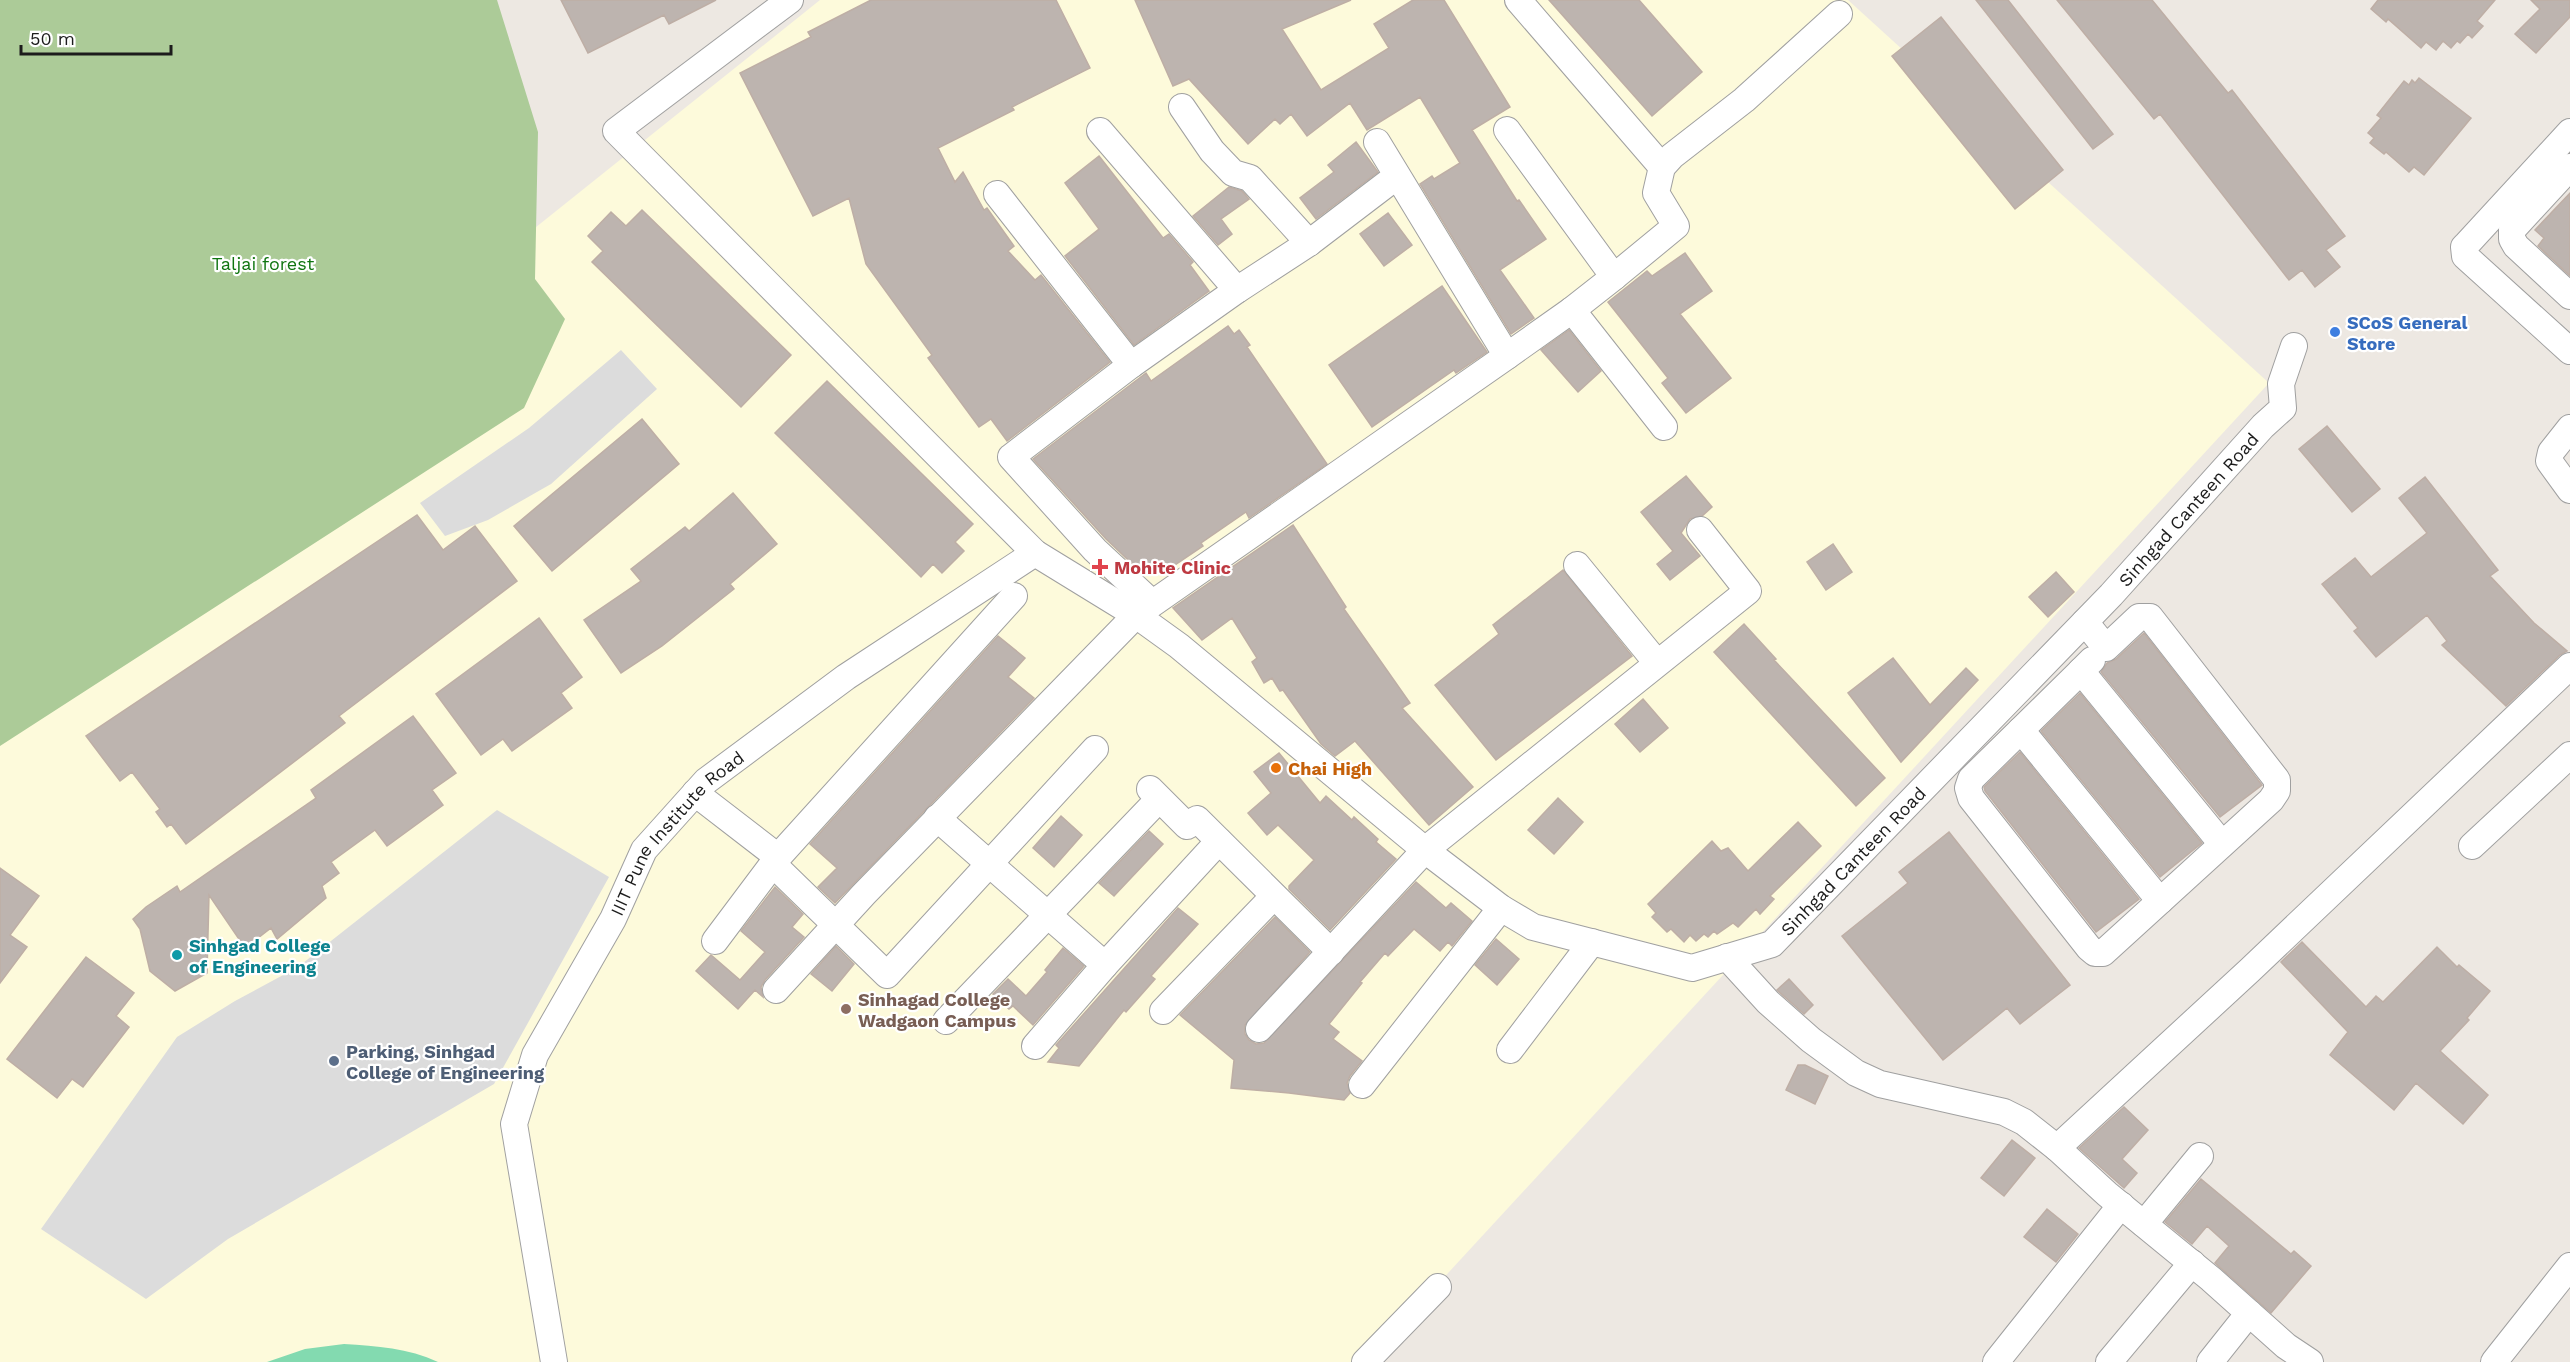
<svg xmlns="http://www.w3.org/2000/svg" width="2570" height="1362" font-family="'Work Sans',sans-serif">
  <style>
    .education { fill: #fdfadb }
    .forest { fill: #accb98 }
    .pitch { fill: #83dab0 }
    .parking { fill: #dcdcdc }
    .building { fill: #bdb4af; stroke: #beaea5; stroke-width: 1.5 }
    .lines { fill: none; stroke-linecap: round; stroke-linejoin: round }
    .minor-casing { stroke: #a0a0a0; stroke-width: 28 }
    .minor { stroke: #fff; stroke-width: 26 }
    .shop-dot { fill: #3f7fe0; stroke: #fff; stroke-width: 2 }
    .health-dot { fill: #e0444e; stroke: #fff; stroke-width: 2 }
    .food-dot { fill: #e8710a; stroke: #fff; stroke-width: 2 }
    .culture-dot { fill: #0f9aa8; stroke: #fff; stroke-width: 2 }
    .education-dot { fill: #8d6e63; stroke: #fff; stroke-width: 2 }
    .service-dot { fill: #5c6f8a; stroke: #fff; stroke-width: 2 }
    .labels { text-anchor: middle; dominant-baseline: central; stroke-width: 4.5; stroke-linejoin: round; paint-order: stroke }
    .park-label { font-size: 18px; fill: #107510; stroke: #fff }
    .shop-label { font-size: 18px; font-weight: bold; fill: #366cbe; stroke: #fff; text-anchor: start }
    .street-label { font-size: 18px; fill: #1c1c1c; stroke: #fff }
    .health-label { font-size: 18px; font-weight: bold; fill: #be3a42; stroke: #fff; text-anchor: start }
    .food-label { font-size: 18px; font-weight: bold; fill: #c56008; stroke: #fff; text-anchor: start }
    .culture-label { font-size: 18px; font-weight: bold; fill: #0d838f; stroke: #fff; text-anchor: start }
    .education-label { font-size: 18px; font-weight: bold; fill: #785e54; stroke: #fff; text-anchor: start }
    .service-label { font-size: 18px; font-weight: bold; fill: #4e5e75; stroke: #fff; text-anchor: start }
  </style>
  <rect width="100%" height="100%" fill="#ede8e2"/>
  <!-- education -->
  <path class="education" d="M820,0H1848L2269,383L1366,1362H0V656Z"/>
  <!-- forest -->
  <path class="forest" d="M0,0H497L538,132L535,279L565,319L524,408L0,746Z"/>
  <!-- pitch -->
  <path class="pitch" d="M344,1344C377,1346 408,1348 438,1362H267L305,1349Z"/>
  <!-- parking -->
  <path class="parking" d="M621,350L657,389L551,484L488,520L445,536L420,503L529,428Z
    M497,810L609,877L494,1084L228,1239L146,1299L41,1229L177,1037L235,1001L298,967Z"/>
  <!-- building -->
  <path class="building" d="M561,0H716L669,24L664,15L588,53Z
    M871,0H1056L1090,68L1012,107L1014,110L938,148L955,182L963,172L984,210L987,208L1014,246L1008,251L1035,280L1041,275L1110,362L1007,441L991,419L979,427L928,358L932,355L866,264L849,198L813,216L740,73L811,37L808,32Z
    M1135,0H1351L1282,29L1321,90L1389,48L1374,24L1413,0H1444L1510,107L1472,130L1517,201L1519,200L1546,239L1500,270L1534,318L1511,334L1420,184L1432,176L1434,179L1460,163L1420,97L1367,130L1350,103L1307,136L1291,114L1280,124L1275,119L1248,144L1189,79L1173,86Z
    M1549,0H1639L1702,72L1652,116Z
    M1976,0H2008L2113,134L2093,149Z
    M2057,0H2152L2228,93L2232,90L2345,236L2326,250L2340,267L2315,287L2302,270L2289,280L2160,114L2154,119Z
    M2378,0H2495L2477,21L2483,26L2472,38L2468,34L2460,43L2457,41L2451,48L2443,41L2436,50L2426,42L2421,48L2388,19L2386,22L2371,9Z
    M2531,0H2570V17L2536,53L2515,34L2540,9Z
    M1941,17L2063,170L2015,209L1892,56Z
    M2419,78L2471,118L2424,175L2414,167L2409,172L2386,152L2384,154L2370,143L2374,138L2368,133L2381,118L2377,115L2404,81L2409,85L2412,80L2415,83Z
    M1356,142L1378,172L1316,219L1300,198L1334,172L1328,165Z
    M1099,156L1163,238L1169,234L1193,262L1190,265L1209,291L1134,345L1065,256L1099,229L1065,183Z
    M1229,187L1242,191L1249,199L1221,219L1232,234L1218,245L1193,216Z
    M2570,193V276L2538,246L2544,238L2535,230Z
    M642,210L791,355L741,407L592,262L603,251L588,236L611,212L626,226Z
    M1388,213L1412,245L1384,266L1360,234Z
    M1685,253L1712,291L1680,314L1731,378L1686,413L1662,383L1668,378L1608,302L1647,271L1652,276Z
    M1442,286L1487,352L1456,373L1454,370L1372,427L1329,365Z
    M1228,326L1234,334L1239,330L1250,345L1247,347L1327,464L1249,518L1246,512L1201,543L1203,546L1169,569L1164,561L1144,575L1106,539L1033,459L1146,373L1151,381Z
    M1569,330L1601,371L1578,392L1541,350Z
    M827,381L973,524L955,542L964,551L942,573L933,564L921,577L775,433Z
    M642,419L679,464L552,571L514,526Z
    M2327,426L2380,489L2352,512L2299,449Z
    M1686,476L1712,507L1702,516L1690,519L1681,533L1700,556L1670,580L1657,564L1673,551L1641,512Z
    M2425,477L2498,570L2490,576L2534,623L2567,651L2560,655L2506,706L2442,645L2447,641L2427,615L2376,657L2354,631L2358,628L2322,584L2355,558L2371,577L2427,533L2399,498Z
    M733,493L777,544L730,584L734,589L662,646L621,673L584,620L641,581L631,569L685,527L689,531Z
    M417,515L443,550L475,526L517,581L339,716L345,723L186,844L171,824L167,827L156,812L160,809L132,772L120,781L86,736Z
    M1293,525L1346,607L1344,609L1410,703L1402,708L1473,787L1429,825L1355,741L1335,756L1321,744L1283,690L1280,691L1272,678L1264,683L1252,662L1257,658L1232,618L1202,640L1173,608Z
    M1833,544L1852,572L1826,590L1807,562Z
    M1563,570L1632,656L1496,760L1435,685L1499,634L1493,625Z
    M2056,572L2074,592L2048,617L2029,597Z
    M539,618L582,677L561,693L572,708L512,751L503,739L481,755L436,694Z
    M1744,624L1776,659L1774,660L1885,778L1856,806L1714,652Z
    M2144,633L2262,785L2220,817L2101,672L2107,663L2116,659Z
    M998,636L1025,658L1008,677L1034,698L835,903L818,887L837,868L810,844Z
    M1893,658L1930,705L1966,668L1978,680L1901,762L1848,693Z
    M2080,693L2202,843L2160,877L2041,731Z
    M1643,699L1668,728L1640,752L1615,724Z
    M413,716L456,773L432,790L443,805L387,846L375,830L331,862L339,873L322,886L326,898L277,939L271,928L245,948L209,895L207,973L175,991L150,971L140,929L133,919L146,907L177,886L180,892L316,798L311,790Z
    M2020,752L2139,899L2096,932L1985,791L1984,787Z
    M1279,753L1320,803L1326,796L1352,820L1354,817L1378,839L1376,842L1396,859L1330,930L1289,889V886L1314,860L1278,825L1267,835L1248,813L1271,793L1254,772Z
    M1558,798L1583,822L1554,854L1528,830Z
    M1061,816L1082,835L1054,867L1033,848Z
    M1798,822L1821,846L1770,896L1774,899L1760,914L1756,909L1738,927L1733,923L1717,934L1714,931L1708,937L1704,934L1696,941L1690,935L1684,942L1671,929L1667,932L1652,917L1656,913L1648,904L1712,841L1721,851L1728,848L1748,871Z
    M1149,831L1163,844L1114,896L1099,883Z
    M1949,832L2070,985L2020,1024L2007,1008L1943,1060L1842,936L1908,883L1899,872Z
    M0,868L39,896L10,935L27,947L0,983Z
    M1416,882L1446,908L1451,903L1472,921L1452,946L1448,942L1440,951L1414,929L1388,956L1385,953L1360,982L1362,983L1329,1024L1339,1032L1333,1039L1362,1061L1350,1076L1347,1083L1350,1093L1344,1100L1289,1093L1231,1088L1234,1060L1180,1015L1275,917L1310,952L1245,1025V1034L1249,1040L1256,1044L1264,1043Z
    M775,887L803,914L792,927L804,937L765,980L761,987L763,997L755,990L738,1009L696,971L711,955L740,980L765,952L741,931Z
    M1178,908L1198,924L1151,976L1155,979L1126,1012L1124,1010L1079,1066L1048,1062L1059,1048L1056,1045Z
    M1496,939L1519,959L1497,985L1475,965Z
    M2302,942L2366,1007L2376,996L2383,1002L2437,947L2457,967L2459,965L2490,991L2467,1018L2469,1020L2440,1051L2488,1095L2463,1124L2416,1083L2394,1110L2330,1055L2348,1032L2281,962Z
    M836,946L854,964L832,991L811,974Z
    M1063,948L1084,966L1033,1025L1013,1006L1009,1009L993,994L1008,979L1026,996L1047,972L1045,970Z
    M86,957L134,993L116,1016L129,1027L83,1087L72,1079L57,1098L7,1059Z
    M1789,979L1813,1005L1804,1014L1777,990Z
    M1798,1065H1805L1828,1076L1815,1104L1786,1090Z
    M2124,1107L2148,1130L2122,1159L2137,1173L2124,1188L2079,1148Z
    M2012,1140L2035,1158L2004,1196L1981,1178Z
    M2201,1179L2291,1254L2294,1251L2311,1266L2271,1313L2215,1263L2229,1246L2207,1226L2192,1244L2165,1222Z
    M2047,1209L2078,1234L2056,1262L2024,1237Z"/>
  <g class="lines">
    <!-- minor casing -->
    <g class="minor-casing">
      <g id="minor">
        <path id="s1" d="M790,0L616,131L1035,553L1136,615L1179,646L1425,850L1501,908L1533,927L1692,968L1772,944L2111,595L2263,426L2283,408L2281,384L2294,346"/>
        <path d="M1518,0L1662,167"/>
        <path d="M1182,107L1212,151L1233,173L1250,178L1309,243"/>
        <path d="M1100,131L1237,290"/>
        <path d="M2570,132L2466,245L2464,247L2465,256L2570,351"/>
        <path d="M1377,142L1507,356"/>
        <path d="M2570,167L2512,230V239L2516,246L2570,296"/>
        <path d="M997,194L1131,365"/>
        <path d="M1614,277L1676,226L1656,193L1662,167L1672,156L1744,100L1839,14"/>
        <path d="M1572,310L1664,427"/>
        <path d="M2570,428L2551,452L2549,461L2570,490"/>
        <path d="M1577,565L1657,663"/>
        <path d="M1152,603L1095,550L1011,457L1131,365L1237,290L1309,243L1397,176"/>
        <path d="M2092,660L2081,671L2222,844"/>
        <path d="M2081,671L1971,779L1968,788L1971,798L2089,948L2095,953H2103L2271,800L2277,791V780L2150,617H2139L2106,648L2085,622"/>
        <path d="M2021,730L2160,901"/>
        <path d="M1150,789L1187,826L1197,819L1331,952"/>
        <path d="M695,793L778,857"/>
        <path d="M937,818L1105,965L1035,1046"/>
        <path d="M2472,846L2570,755"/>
        <path d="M774,865L887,975L1095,749"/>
        <path d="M715,941L778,857L1014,596"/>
        <path d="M1727,957L1768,1002L1811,1040L1856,1073L1880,1084L2004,1112L2024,1122L2057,1148L2107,1194L2211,1279L2286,1346L2310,1362"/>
        <path d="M1105,965L1219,841"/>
        <path d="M776,990L864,894L1136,615L1507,356L1572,310L1614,277L1507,130"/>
        <path d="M1163,1011L1274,896"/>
        <path d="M946,1021L1159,799"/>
        <path d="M1259,1029L1425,850L1748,591L1700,530"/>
        <path d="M1510,1050L1592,942"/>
        <path d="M1362,1085L1501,908"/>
        <path d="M2057,1148L2250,970L2570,666"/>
        <path d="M2144,1224L2200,1156"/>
        <path id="s2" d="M554,1362L514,1124L535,1055L613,919L644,850L706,781L846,677L1035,553"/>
        <path d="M1365,1362L1438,1287"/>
        <path d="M1996,1362L2121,1205"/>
        <path d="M2109,1362L2192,1263"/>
        <path d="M2210,1362L2249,1313"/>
        <path d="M2494,1362L2570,1266"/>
      </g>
    </g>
    <!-- minor -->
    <use href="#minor" class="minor"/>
  </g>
  <!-- markers -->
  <circle class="shop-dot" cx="2335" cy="332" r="6"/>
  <path class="health-dot" d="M1097 558h6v6h6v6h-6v6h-6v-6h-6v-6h6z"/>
  <circle class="food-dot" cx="1276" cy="768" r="6"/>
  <circle class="culture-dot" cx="177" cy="955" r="6"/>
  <circle class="education-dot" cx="846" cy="1009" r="6"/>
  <circle class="service-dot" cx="334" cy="1061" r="6"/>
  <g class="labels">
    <!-- park labels -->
    <g class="park-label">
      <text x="263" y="263">Taljai forest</text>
    </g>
    <!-- shop labels -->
    <g class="shop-label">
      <text x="2347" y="322">SCoS General<tspan x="2347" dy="21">Store</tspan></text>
    </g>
    <!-- street labels -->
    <g class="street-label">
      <text stroke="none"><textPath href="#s1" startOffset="2286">Sinhgad Canteen Road</textPath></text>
      <text stroke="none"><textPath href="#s2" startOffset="579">IIIT Pune Institute Road</textPath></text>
      <text stroke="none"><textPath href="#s1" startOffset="1800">Sinhgad Canteen Road</textPath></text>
    </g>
    <!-- health labels -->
    <g class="health-label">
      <text x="1114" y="567">Mohite Clinic</text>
    </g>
    <!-- food labels -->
    <g class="food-label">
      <text x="1288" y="768">Chai High</text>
    </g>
    <!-- culture labels -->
    <g class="culture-label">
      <text x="189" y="945">Sinhgad College<tspan x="189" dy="21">of Engineering</tspan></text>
    </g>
    <!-- education labels -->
    <g class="education-label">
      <text x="858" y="999">Sinhagad College<tspan x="858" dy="21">Wadgaon Campus</tspan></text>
    </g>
    <!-- service labels -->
    <g class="service-label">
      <text x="346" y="1051">Parking, Sinhgad<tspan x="346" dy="21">College of Engineering</tspan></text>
    </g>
  </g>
  <!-- scale -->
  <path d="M21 45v9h150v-9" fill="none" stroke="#1c1c1c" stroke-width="3"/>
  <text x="30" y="45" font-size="18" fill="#1c1c1c" stroke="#ffffff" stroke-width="4.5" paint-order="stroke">50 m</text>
</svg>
